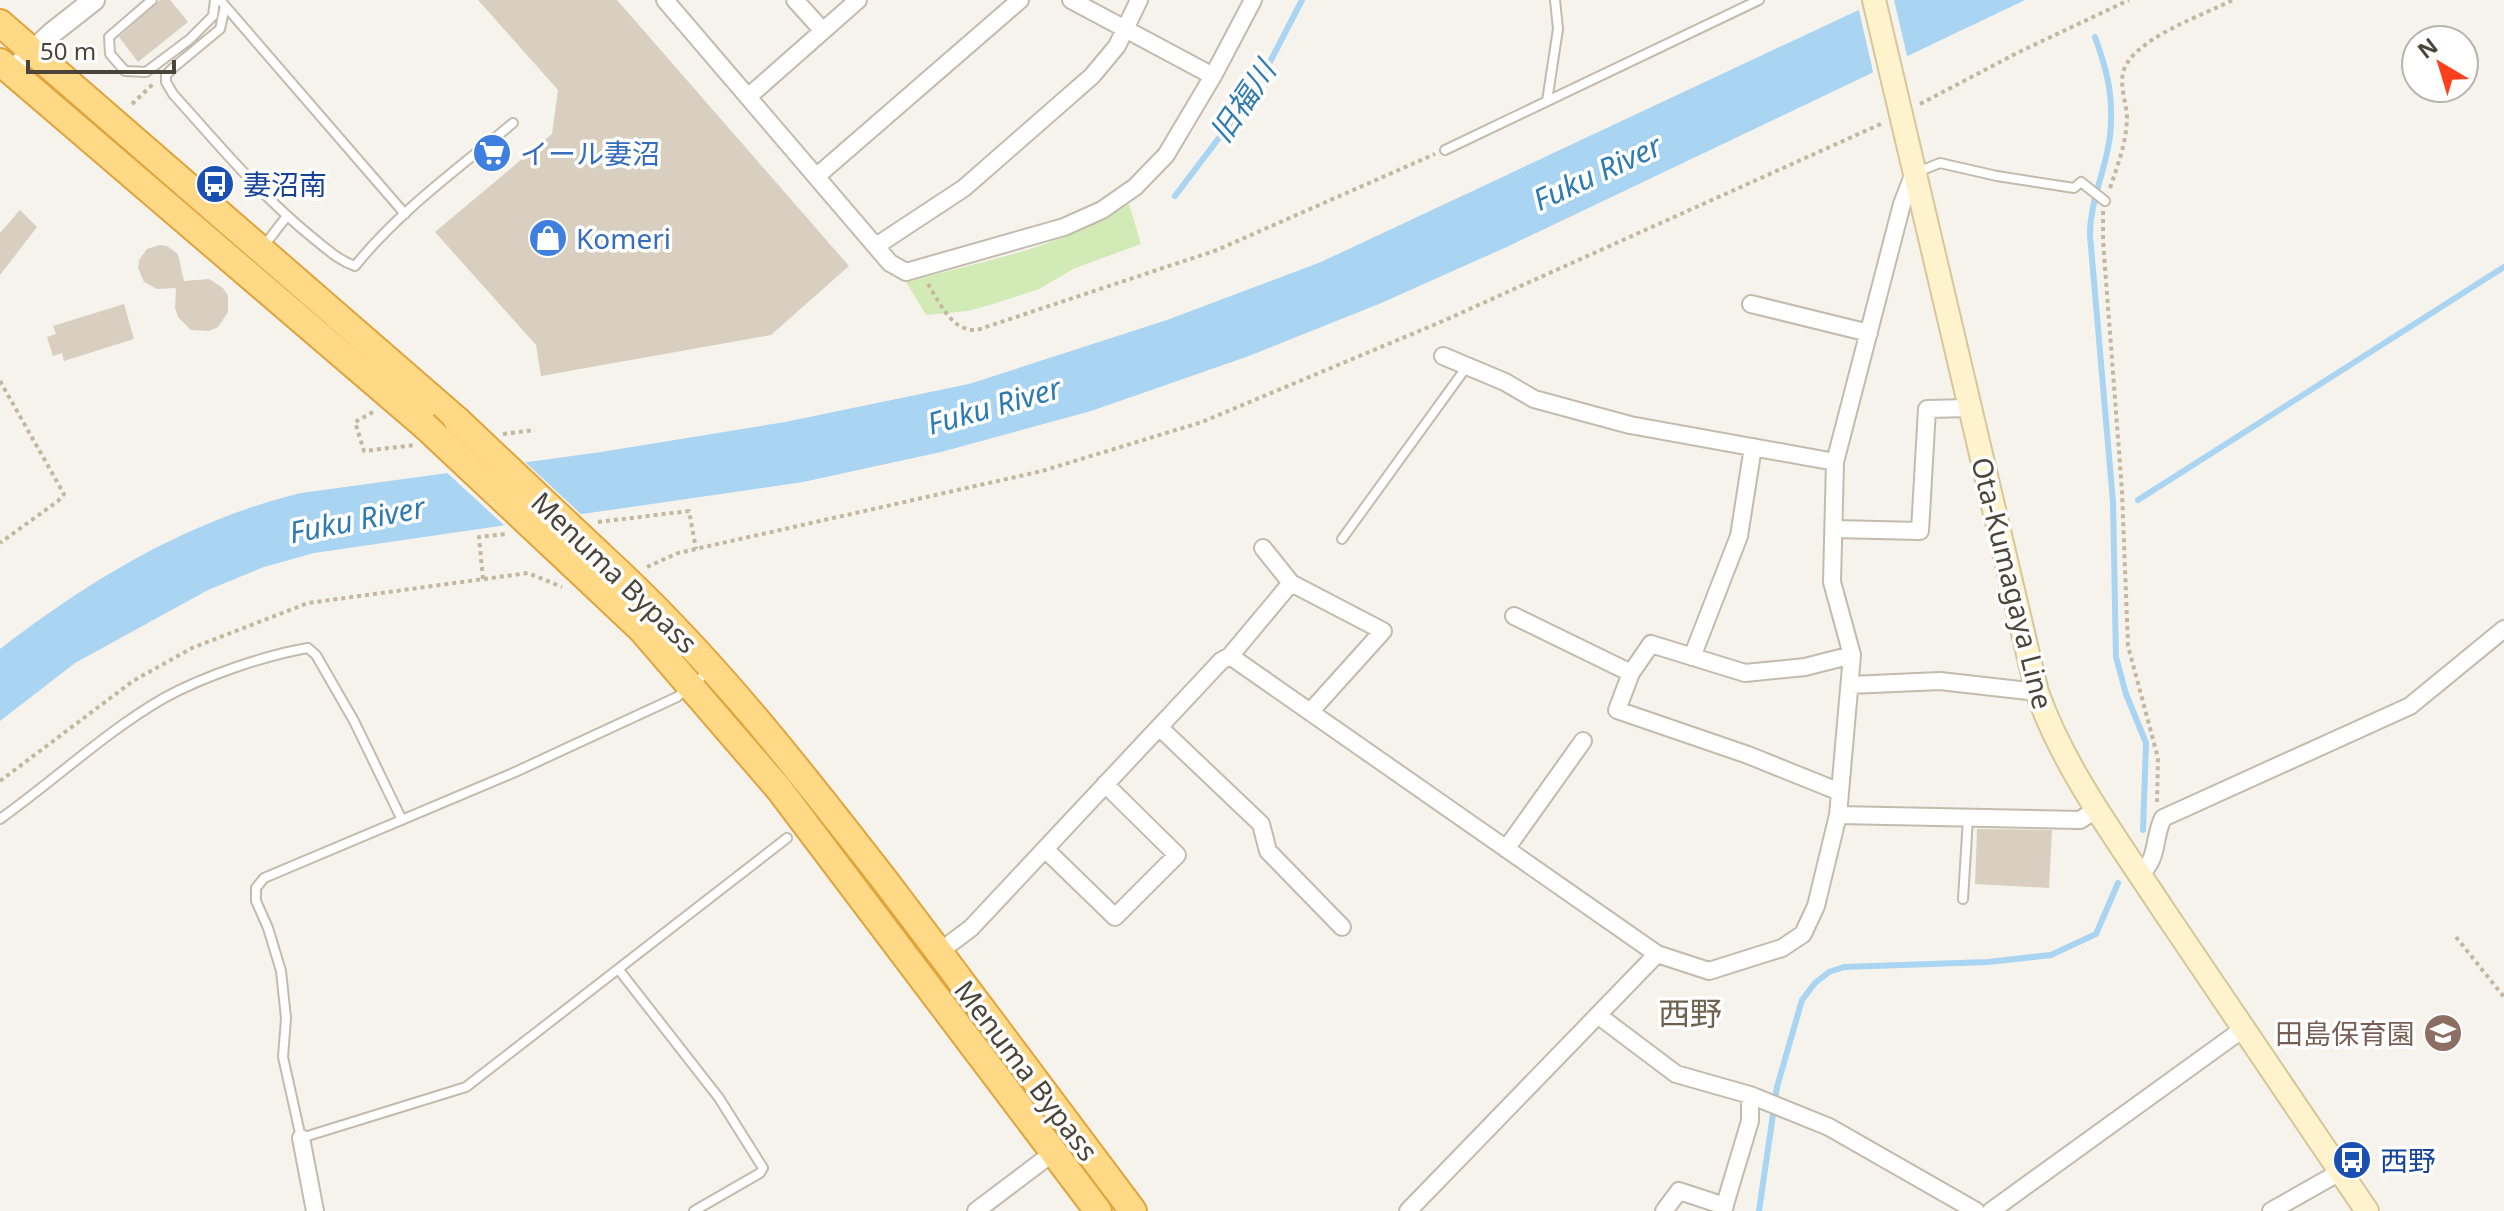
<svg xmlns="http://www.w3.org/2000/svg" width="2504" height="1211" font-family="'Noto Sans','Noto Sans JP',sans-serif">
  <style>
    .green { fill: #d2eab5 }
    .water { fill: #a9d4f2 }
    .pier { fill: #f6f3ec }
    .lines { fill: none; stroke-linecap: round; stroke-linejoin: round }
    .stream { stroke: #a9d4f2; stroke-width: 6 }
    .building { fill: #d8cfc1 }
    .service-casing { stroke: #c2bbae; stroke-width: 12 }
    .minor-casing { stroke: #c2bbae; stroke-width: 20 }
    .tertiary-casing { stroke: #c2bbae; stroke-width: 24 }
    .secondary-casing { stroke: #d6c79b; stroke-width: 26 }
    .trunk-casing { stroke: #e0a43c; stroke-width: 30 }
    .path { stroke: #c4b79f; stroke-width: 4; stroke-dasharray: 4 4; stroke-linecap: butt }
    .service { stroke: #fff; stroke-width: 8 }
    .minor { stroke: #fff; stroke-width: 16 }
    .tertiary { stroke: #fff; stroke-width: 20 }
    .secondary { stroke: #fff3cd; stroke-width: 22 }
    .trunk { stroke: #ffd985; stroke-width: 26 }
    .trunk-bridge-casing { stroke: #e0a43c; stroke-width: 30; stroke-linecap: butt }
    .trunk-bridge { stroke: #ffd985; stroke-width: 26 }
    .labels { text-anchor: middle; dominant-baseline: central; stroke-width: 7; stroke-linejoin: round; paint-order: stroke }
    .shop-label { font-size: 28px; fill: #366cbe; stroke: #fff; text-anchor: start }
    .transit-label { font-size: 28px; fill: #164399; stroke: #fff; text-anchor: start }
    .street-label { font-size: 28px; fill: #4b4439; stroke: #fff }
    .education-label { font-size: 28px; fill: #785e54; stroke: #fff; text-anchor: end }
    .water-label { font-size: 30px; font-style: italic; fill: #2e7ab2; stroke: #fff }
    .quarter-label { font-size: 32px; fill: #6e6250; stroke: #fff }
  </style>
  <rect width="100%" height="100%" fill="#f6f3ec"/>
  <!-- green -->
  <path class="green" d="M1129,204L1141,244L1075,268L1039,289L990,305L967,311L926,315L906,282C982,261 1063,248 1129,204Z"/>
  <!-- water -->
  <path class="water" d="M1880,0H2025L1511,245L1379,304L1249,356L1091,411L941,452L803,482L314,553L264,567L208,590L75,663L0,721V649C91,579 189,520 301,493L601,452L785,422L969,384L1167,320L1321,262Z"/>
  <!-- pier -->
  <path class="pier" d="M1870,0H1894L1908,60L1874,76L1858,6Z
    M522,459L584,517L507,528L444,470Z"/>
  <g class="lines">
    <!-- stream -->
    <path class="stream" d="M2095,37C2108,73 2114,98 2110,136C2106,170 2090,200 2090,235L2113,502L2116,657L2126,694L2146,743L2143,830
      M1175,196L1256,89L1302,0
      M2138,500L2504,267
      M1759,1211L1777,1087L1802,1000L1815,983L1829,972L1844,967L1988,962L2051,955L2096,934L2118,883"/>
  </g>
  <!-- building -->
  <path class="building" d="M160,0H170L188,22L138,62L119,37Z
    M478,0H617L849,266L771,335L541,376L536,345L435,232L552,134L558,90Z
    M20,210L37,227L0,275V233Z
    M160,245L167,246L178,254L184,281L209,279L223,288L228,296V312L218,327L209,331L191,330L178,317L175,308L176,288L157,289L144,282L138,268L139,260L147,249Z
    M124,304L134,339L64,361L62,353L53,356L47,337L56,334L53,326Z
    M1977,829L2052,830L2049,888L1975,884Z"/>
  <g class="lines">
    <!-- service casing -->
    <g class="service-casing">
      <path id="service" d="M152,0L109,37L110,54L125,71L146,72L190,39L213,16L215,0
        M220,0L405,214
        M225,6L220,29L173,68L166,75V82L173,94C218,144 261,196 313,238C327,249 338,260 355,266C399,211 459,168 513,123
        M1547,101L1558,29L1555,0
        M1445,150L1759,0
        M1915,173L1940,163L1997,176L2074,188L2081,182L2105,201
        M263,247L287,216
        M1342,539L1468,365
        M709,671L677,697L513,773L264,878L256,888V901L268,928L281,971L286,1018L283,1057L301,1138L466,1087L787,838
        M0,819C55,780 105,732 164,698C202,677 265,655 308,648L316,655L354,721L402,820
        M1963,899L1968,818
        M619,970L719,1098L763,1168L760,1173L694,1211"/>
    </g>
    <!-- minor casing -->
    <g class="minor-casing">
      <path id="minor" d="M665,0L890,263L906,272L1064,227L1102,210L1135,187L1166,155L1213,76L1253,0
        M795,0L823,31
        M1071,0L1213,76
        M749,96L858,0
        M817,176L1020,0
        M876,246L964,188L1092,76L1117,46L1139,0
        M1751,304L1869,333
        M1443,356L1505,382L1534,399L1630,425L1835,462
        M1834,529L1920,531L1927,409L1970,408
        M1263,548L1291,583L1383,631L1310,712
        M1514,616L1631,673L1651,644L1745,673L1805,667L1852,655
        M1230,656L1291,583
        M1692,657L1739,536L1753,447
        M1631,673L1617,710L1748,755L1840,792
        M1850,685L1940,681L2037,692
        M1159,727L1261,824L1268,851L1342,927
        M1838,815L2080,820L2097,809
        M1045,849L1115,917L1177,855L1105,784
        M1506,849L1583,741
        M2140,874C2159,859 2153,838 2163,818L2410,706L2504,629
        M939,952L971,928L1221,661L1230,656L1657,954L1709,971L1782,948L1803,934L1816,906L1838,815L1852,655L1832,582L1835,462L1902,204L1914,173
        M1599,1016L1676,1074L1750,1095V1121L1723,1211
        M1750,1095L1829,1127L1976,1211
        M301,1138L315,1211
        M976,1211L1054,1152
        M1408,1211L1657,954
        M1664,1211L1679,1191L1725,1206
        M1991,1211L2243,1029
        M2271,1211L2340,1172"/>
    </g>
    <!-- tertiary casing -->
    <g class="tertiary-casing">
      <path id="tertiary" d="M11,72L52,33L94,0"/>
    </g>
    <!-- secondary casing -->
    <g class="secondary-casing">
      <path id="secondary" d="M1874,0L2037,692C2065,771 2117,839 2162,908C2230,1009 2298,1110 2367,1211"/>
    </g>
    <!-- trunk casing -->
    <g class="trunk-casing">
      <path id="trunk" d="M0,23L457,420
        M0,62L424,425
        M600,555C708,653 797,767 886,882C969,991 1050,1101 1133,1211
        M571,563L641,629L779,789L1098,1211"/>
    </g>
    <!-- path -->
    <path class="path" d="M132,104L153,84
      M1920,104L2019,52L2129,0
      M2110,188C2118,164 2127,141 2127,116C2126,102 2120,87 2123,73C2130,40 2203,15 2233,0
      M2103,211V241L2122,491L2128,646L2158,758L2157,802
      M928,284C940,303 952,332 977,330L1217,250L1435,154
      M0,381L64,494L58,501L0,543
      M373,412L355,422L364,451L415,445
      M503,434L535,430
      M598,522L689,511L696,549
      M647,567L678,553L1042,471L1202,422L1443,321L1883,123
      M483,579L479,537L506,534
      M0,781L133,681L192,648L308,603L528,573L562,587
      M2456,937L2504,997"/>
    <!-- service -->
    <use href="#service" class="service"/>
    <!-- minor -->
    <use href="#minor" class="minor"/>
    <!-- tertiary -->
    <use href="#tertiary" class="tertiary"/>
    <!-- secondary -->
    <use href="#secondary" class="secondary"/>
    <!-- trunk -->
    <use href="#trunk" class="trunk"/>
    <!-- trunk-bridge casing -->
    <g class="trunk-bridge-casing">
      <path id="trunk-bridge" d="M457,420L600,555
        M424,425L571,563"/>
    </g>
    <!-- trunk-bridge -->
    <use href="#trunk-bridge" class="trunk-bridge"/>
  </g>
  <!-- icons -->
  <defs>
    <g id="supermarket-disc" transform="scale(2)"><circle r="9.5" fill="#3f7fe0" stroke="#fff"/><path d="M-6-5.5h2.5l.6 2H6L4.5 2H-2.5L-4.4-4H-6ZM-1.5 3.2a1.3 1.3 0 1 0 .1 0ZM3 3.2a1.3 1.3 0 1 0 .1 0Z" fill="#fff"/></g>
    <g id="bus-disc" transform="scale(2)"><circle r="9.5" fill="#1a4fb4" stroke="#fff"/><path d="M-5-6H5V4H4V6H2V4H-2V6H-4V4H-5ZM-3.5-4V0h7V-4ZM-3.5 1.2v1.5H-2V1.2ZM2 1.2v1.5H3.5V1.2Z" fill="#fff"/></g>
    <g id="shop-disc" transform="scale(2)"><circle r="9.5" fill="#3f7fe0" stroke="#fff"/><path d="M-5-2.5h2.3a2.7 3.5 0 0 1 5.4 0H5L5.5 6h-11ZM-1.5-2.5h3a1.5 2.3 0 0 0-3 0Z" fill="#fff"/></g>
    <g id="school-disc" transform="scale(2)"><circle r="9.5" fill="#8d6e63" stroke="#fff"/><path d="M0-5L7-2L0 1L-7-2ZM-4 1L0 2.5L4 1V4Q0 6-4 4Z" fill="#fff"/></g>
  </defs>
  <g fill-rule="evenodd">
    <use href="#supermarket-disc" x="492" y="153"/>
    <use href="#bus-disc" x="215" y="184"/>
    <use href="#shop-disc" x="548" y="238"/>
    <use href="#school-disc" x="2443" y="1033"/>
    <use href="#bus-disc" x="2352" y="1160"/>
  </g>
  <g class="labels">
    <!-- shop labels -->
    <g class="shop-label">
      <text x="520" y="153">イール妻沼</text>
      <text x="576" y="238">Komeri</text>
    </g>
    <!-- transit labels -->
    <g class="transit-label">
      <text x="243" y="184">妻沼南</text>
      <text x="2380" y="1160">西野</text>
    </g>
    <!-- street labels -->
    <g class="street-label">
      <text transform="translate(615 572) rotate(44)">Menuma Bypass</text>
      <text transform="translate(2013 583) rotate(76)">Ota-Kumagaya Line</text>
      <text transform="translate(1027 1070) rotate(53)">Menuma Bypass</text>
    </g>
    <!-- education labels -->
    <g class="education-label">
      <text x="2415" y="1033">田島保育園</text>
    </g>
    <!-- water labels -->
    <g class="water-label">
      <text transform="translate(1242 101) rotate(-56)">旧福川</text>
      <text transform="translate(1597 172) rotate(-25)">Fuku River</text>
      <text transform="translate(994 405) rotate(-16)">Fuku River</text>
      <text transform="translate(357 519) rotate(-11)">Fuku River</text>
    </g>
    <!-- quarter labels -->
    <g class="quarter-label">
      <text x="1690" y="1012">西野</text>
    </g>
  </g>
  <!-- north arrow -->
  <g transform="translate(2440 64) rotate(322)"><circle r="38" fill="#ffffff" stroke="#b7b4b0" stroke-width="2"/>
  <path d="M0-6L14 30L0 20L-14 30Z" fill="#fc3f1d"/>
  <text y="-12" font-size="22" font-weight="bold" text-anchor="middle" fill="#4b4439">N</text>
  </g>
  <!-- scale -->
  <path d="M28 60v12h146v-12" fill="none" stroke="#4b4439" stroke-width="4"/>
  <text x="40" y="60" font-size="24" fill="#4b4439" stroke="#ffffff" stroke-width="6" paint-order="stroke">50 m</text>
</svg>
